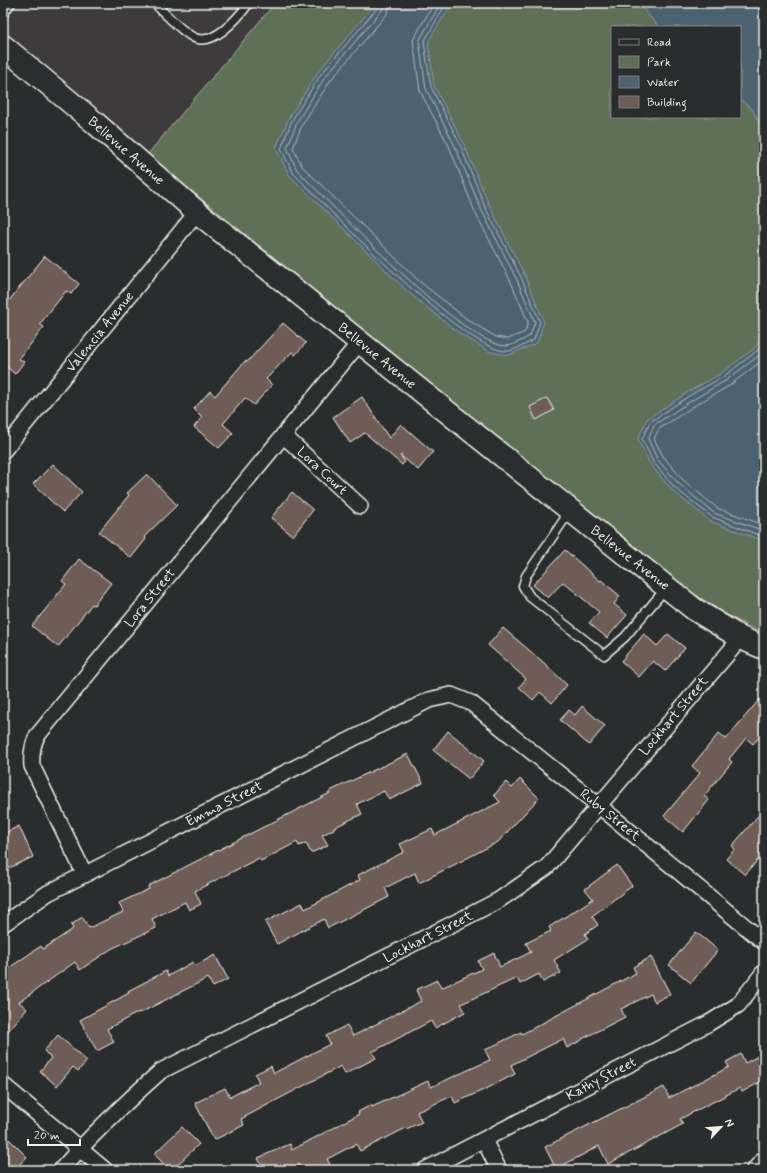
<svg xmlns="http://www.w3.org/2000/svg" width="767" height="1173" font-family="Mynerve,sans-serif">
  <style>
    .built { fill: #3e3b3a }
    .green { fill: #5e6f58; stroke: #a9b0a0; fill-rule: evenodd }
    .water { fill: #4e6271; stroke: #909ba1 }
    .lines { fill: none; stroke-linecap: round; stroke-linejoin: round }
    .shore { stroke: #b2b8b8; stroke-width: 1 }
    .building { fill: #6e5d56; stroke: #f4f1e8 }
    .lane-casing { stroke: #f4f1e8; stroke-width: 11 }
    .street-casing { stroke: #f4f1e8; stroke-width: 18 }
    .secondary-casing { stroke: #f4f1e8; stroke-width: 25 }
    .lane { stroke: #2a2d2e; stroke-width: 8 }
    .street { stroke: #2a2d2e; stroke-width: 15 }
    .secondary { stroke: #2a2d2e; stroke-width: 22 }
    .labels { text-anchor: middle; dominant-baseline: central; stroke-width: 3.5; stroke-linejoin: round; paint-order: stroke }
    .street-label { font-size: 14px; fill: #f4f1e8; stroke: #2a2d2e }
  </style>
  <rect width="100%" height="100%" fill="#2a2d2e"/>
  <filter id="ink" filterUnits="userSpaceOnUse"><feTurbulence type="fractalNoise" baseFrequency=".025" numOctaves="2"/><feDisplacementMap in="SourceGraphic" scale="8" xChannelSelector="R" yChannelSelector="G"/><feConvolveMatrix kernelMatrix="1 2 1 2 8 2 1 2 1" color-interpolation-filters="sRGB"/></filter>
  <g filter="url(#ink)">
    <!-- built -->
    <path class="built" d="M3,3H275L147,155L22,49L23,47L3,34Z"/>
    <!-- green -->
    <path class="green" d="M275,3H764V634L725,614L678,583L147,155ZM612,27H740V117H612Z"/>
    <!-- water -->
    <path class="water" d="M376,3H460L448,9L428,42L434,86L462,140L489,205L525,276L544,322L537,343L509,355L490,352L459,333L409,293L289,175L276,148L289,118L318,72Z
      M638,3H764V131L752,109L740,99V27H659Z
      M764,332V541L710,521L673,491L650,464L638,439L647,419L690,391L720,374L756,347Z"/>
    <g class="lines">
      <!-- shore -->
      <path class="shore" d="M379,3L378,7L321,74L292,120L281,149L293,173C326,206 468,356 509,351C515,350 528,343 534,340L540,322L521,277L485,207L459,142L431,87L424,42L444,7L451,3
        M384,3L382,10L325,77L297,122L287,148L297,170C330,203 467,348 507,346C514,345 524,339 530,336L535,322L517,280L481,209L454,144L426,89L419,41L441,3
        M390,3L389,8L387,14L330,81L302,125L293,148L302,166L419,281L468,320L496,337L508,339L525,332L528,322L511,282L475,212L449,146L420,91L413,40L434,3
        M764,340L758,350L723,377L692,394L650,422L642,439L653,462L675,488L712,517L764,537
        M764,350L761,354L725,381L694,399L654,425L648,439L657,459L679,484L714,513L764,531
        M764,359L729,386L697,404L659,429L654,439L663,456L683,480L717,508L764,525"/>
    </g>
    <!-- building -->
    <path class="building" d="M45,256L79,284L71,294L66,291L40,324L44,327L19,359L24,362L15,374L3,364V308Z
      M283,323L306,343L295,355L292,352L266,379L272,385L254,405L245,398L223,424L233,433L219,448L194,427L202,417L194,409L210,391L215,396L245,361L247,362Z
      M362,397L389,438L401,424L433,452L418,470L400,455L405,462L402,465L365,433L350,443L333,417Z
      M547,398L554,410L536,420L530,407Z
      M53,464L82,492L63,512L33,484Z
      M147,474L177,505L144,537L146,539L131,558L99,532L129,495L127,493Z
      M292,492L313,510L293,536L271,518Z
      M565,550L600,581L601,580L620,596L614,604L627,615L607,638L589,623L599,612L563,582L548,598L533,585Z
      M79,559L111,583L94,605L92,604L58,647L32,626L66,584L62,581Z
      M503,628L543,662L567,685L552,703L540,692L533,700L519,687L526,679L488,645Z
      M644,634L657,646L668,634L685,648L665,671L653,661L639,677L621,661Z
      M764,694V732L753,744L746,738L729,759L732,762L704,796L709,800L683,832L664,816L700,773L692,766L719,733L726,739Z
      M582,706L605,726L589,745L560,720L569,710L575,715Z
      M448,731L484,761L469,779L433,750Z
      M408,754L423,783L389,800L384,791L357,804L362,814L333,828L334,829L322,835L328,845L311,853L306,843L299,846L297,842L261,861L259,858L195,891L201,904L189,910L185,902L152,919L156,928L111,949L80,970L75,962L19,1002L27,1009L3,1037V972L41,946L43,949L73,929L71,925L82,917L89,928L123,912L119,903L149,889L148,886L330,793V791Z
      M520,779L539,798L498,842L419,883L415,873L385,888L389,897L328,928L324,919L277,944L265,922L302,903L305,909L360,880L358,875L404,852L400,844L432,829L435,835L500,802L494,795L506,782L512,788Z
      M764,809V853L745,875L726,859L735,849L732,846Z
      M19,826L33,857L3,871V834Z
      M617,865L632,886L592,916L598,925L585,934L588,939L554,960L561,973L543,982L539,974L520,984L517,978L461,1004L465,1012L435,1028L431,1021L372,1052L376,1058L345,1074L341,1066L241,1119L244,1125L214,1140L195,1103L225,1088L230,1097L259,1082L255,1074L271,1066L274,1073L330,1044L326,1036L347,1025L353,1036L421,1001L416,990L437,980L441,988L482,969L478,961L494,953L500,967L531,952L526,943L551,931L549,927L593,899L585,889Z
      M696,932L718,950L691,983L669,965Z
      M215,955L228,979L213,987L208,978L140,1013L139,1012L107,1029L114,1042L97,1051L80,1020L129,993L128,991L166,971L168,976L193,962L195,966Z
      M651,957L670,994L655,1002L651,994L621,1009L625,1017L582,1039V1040L567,1048L563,1039L511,1065L515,1074L490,1087L455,1103L452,1096L417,1112L422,1122L406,1129V1128L360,1151L356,1144L327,1159L333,1170H264L258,1158L290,1144L292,1150L359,1114L358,1112L371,1105L372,1107L428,1081L431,1087L490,1060L485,1050L521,1032L522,1034L636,973L633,967Z
      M58,1035L87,1061L78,1071L73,1067L57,1086L40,1071L51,1058L44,1051Z
      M764,1053V1080L742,1092L740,1088L680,1119L683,1124L608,1164L599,1146L556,1169L545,1147L664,1087L669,1098L729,1067L726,1062L741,1054L745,1063Z
      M182,1127L199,1144L172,1170H170L154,1154Z
      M3,1133L27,1157L14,1170H3Z"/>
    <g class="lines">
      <!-- lane casing -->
      <g class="lane-casing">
        <path id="lane" d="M154,3C164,12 179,29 191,36C211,50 238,18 249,3
          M3,14L11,3
          M570,511L526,576L523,586L530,597L604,655L625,637L666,588"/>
      </g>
      <!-- street casing -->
      <g class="street-casing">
        <path id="street" d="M283,435L360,506
          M3,451L197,212
          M85,875L32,766C31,754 32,746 37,736L359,343
          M3,924L48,893L429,700L451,695L471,703L598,805L764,942
          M3,1085L105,1170
          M484,1140L499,1170
          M61,1170C92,1134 126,1102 161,1071L472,914L499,900L547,867L741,638
          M425,1170L709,1023L738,1005L764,972
          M754,1170L764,1159"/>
      </g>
      <!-- secondary casing -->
      <g class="secondary-casing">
        <path id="secondary" d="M3,46L94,122L197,212L694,609L741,638L764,648"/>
      </g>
      <!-- lane -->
      <use href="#lane" class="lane"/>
      <!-- street -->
      <use href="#street" class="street"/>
      <!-- secondary -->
      <use href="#secondary" class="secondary"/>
    </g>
  </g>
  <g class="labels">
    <!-- street labels -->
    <g class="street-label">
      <text transform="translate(126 151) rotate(41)">Bellevue Avenue</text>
      <text transform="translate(100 332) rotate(-51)">Valencia Avenue</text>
      <text transform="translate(377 356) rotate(39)">Bellevue Avenue</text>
      <text transform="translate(322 471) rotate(43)">Lora Court</text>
      <text transform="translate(630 558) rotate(38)">Bellevue Avenue</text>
      <text transform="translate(150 598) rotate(-51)">Lora Street</text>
      <text transform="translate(674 716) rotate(-50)">Lockhart Street</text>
      <text transform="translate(224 804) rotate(-27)">Emma Street</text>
      <text transform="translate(610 815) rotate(39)">Ruby Street</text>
      <text transform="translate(428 937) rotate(-27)">Lockhart Street</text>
      <text transform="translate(601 1079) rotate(-28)">Kathy Street</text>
    </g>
  </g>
  <!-- margin -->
  <rect width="767" height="1173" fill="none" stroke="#2a2d2e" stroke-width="16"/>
  <rect x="8" y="8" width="751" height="1157" fill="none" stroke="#f4f1e8" stroke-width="1.5" filter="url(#ink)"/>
  <!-- legend -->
  <rect x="611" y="26" width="130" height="92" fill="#2a2d2e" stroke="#7b7b78"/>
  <rect x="619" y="39" width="20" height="6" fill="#2a2d2e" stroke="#7b7b78"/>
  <text x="647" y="46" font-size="12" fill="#f4f1e8">Road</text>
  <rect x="619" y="56" width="20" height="12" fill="#5e6f58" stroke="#7b7b78"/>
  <text x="647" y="66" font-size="12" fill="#f4f1e8">Park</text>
  <rect x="619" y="76" width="20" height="12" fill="#4e6271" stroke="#7b7b78"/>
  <text x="647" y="86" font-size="12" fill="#f4f1e8">Water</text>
  <rect x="619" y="96" width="20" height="12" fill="#6e5d56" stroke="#7b7b78"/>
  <text x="647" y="106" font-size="12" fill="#f4f1e8">Building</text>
  <!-- north arrow -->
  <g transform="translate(721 1127) rotate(64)" stroke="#2a2d2e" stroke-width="3" paint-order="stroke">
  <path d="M0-3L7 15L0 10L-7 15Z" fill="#f4f1e8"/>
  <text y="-6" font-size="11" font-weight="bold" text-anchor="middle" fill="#f4f1e8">N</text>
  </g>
  <!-- scale -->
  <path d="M28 1139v6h52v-6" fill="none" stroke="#f4f1e8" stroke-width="2"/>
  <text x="34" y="1139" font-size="12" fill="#f4f1e8" stroke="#2a2d2e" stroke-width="3" paint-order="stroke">20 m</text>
</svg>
